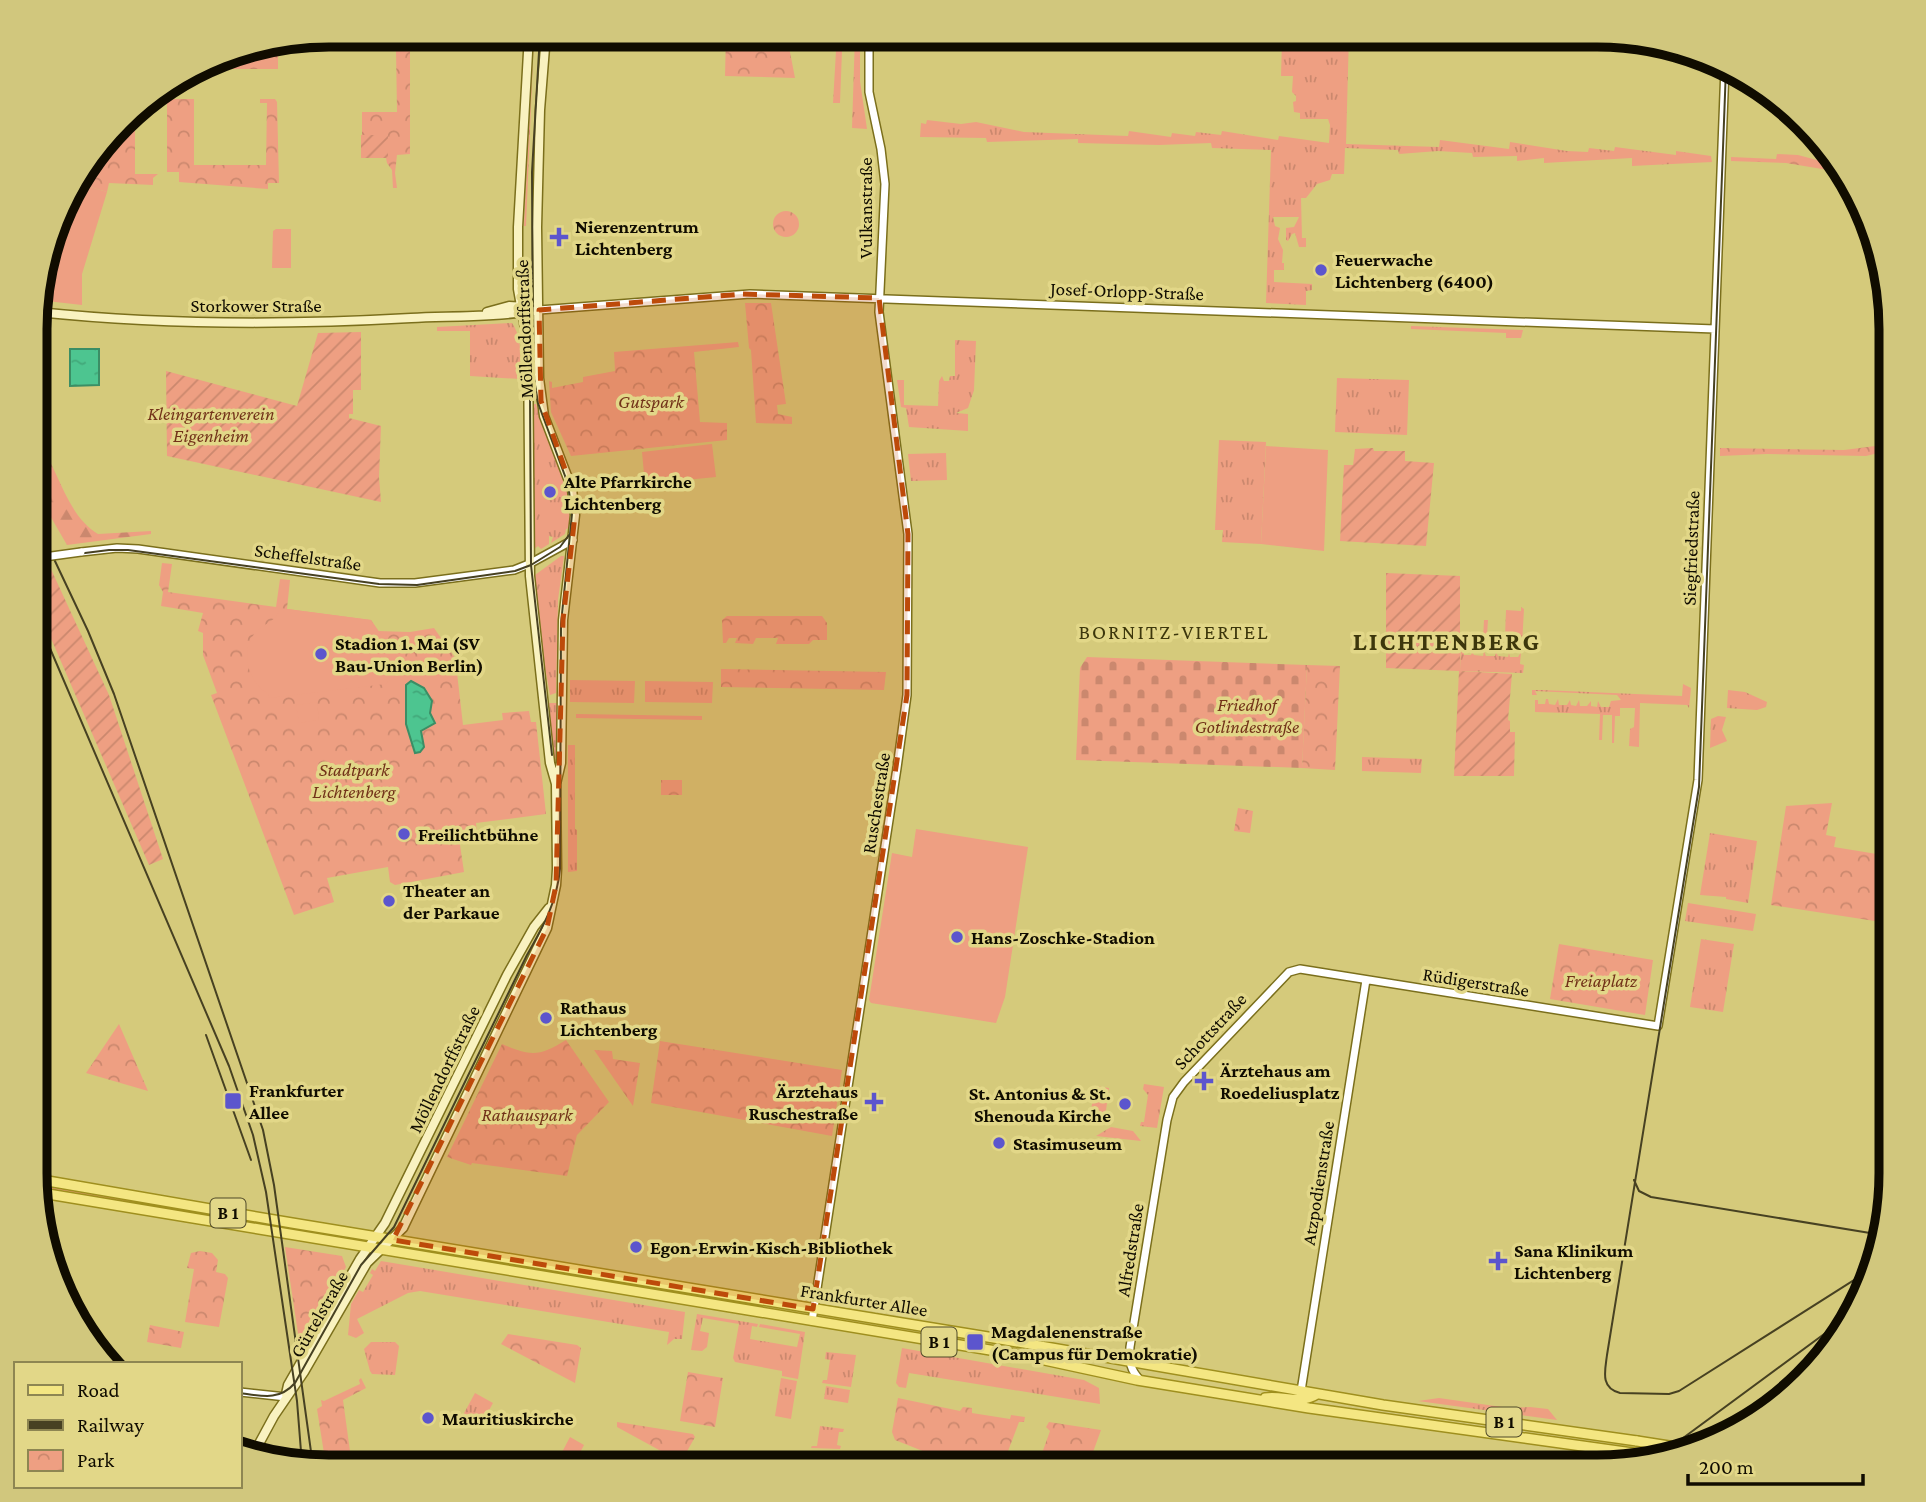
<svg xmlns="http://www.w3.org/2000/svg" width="1926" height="1502" font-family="'Crimson Pro',serif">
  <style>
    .grass { fill: url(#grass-tufts) }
    .forest { fill: url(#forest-firs) }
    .cemetery { fill: url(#cemetery-stones) }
    .park { fill: url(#park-crowns) }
    .garden { fill: url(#garden-furrows) }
    .pitch { fill: #ee9f82 }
    .water { fill: url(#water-ripples); stroke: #3b8e65; stroke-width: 2 }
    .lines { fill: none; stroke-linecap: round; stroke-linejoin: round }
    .tertiary-casing { stroke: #7b6f1c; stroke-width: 10 }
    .secondary-casing { stroke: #7b6f1c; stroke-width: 11 }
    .primary-casing { stroke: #9f8f1e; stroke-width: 12 }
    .tertiary { stroke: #fff; stroke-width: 7 }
    .secondary { stroke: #f9f2c0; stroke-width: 8 }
    .primary { stroke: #f4e682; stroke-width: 9 }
    .tram { stroke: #474122; stroke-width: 2 }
    .rail { stroke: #474122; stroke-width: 2 }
    .tertiary-bridge-casing { stroke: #7b6f1c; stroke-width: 10; stroke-linecap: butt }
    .primary-bridge-casing { stroke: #9f8f1e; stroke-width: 12; stroke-linecap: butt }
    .tertiary-bridge { stroke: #fff; stroke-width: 7 }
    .primary-bridge { stroke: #f4e682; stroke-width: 9 }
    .marked { fill: #bd4a0a; fill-opacity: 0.2; stroke: #bd4a0a; stroke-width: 5; stroke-dasharray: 14 9; stroke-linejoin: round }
    .poi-dot { fill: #5c55cd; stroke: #e2d788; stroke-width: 2.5 }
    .labels { text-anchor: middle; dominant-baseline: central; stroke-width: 7; stroke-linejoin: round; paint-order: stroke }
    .shield { fill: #e2d788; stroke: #4f4929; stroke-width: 2 }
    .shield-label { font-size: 18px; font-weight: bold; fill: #100c00 }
    .street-label { font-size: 19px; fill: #100c00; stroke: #e2d788 }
    .poi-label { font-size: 19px; font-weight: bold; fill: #100c00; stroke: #e2d788; text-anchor: start }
    .park-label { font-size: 19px; font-style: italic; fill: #723219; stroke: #e2d788 }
    .neighbourhood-label { font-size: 21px; letter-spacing: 2px; fill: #3d370c; stroke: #e2d788 }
    .district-label { font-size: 26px; font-weight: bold; letter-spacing: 2px; fill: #3d370c; stroke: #e2d788 }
    .rim { fill: none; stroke: #100c00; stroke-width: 9 }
  </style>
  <defs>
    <pattern id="grass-tufts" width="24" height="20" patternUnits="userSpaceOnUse" patternTransform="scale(1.75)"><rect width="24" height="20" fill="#ee9f82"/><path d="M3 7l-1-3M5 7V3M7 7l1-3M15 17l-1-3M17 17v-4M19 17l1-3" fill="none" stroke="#cb886e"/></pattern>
    <pattern id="forest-firs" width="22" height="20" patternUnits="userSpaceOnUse" patternTransform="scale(1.75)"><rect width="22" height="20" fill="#ee9f82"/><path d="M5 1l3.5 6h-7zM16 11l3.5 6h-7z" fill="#cb886e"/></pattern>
    <pattern id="cemetery-stones" width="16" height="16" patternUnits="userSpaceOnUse" patternTransform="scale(1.75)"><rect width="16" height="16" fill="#ee9f82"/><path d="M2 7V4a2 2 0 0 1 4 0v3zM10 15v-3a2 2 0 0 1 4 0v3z" fill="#cb886e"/></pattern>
    <pattern id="park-crowns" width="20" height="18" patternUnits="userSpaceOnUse" patternTransform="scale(1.75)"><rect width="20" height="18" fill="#ee9f82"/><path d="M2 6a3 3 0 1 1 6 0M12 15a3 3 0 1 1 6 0" fill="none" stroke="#cb886e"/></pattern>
    <pattern id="garden-furrows" width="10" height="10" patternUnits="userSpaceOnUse" patternTransform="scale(1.75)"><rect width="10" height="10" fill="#ee9f82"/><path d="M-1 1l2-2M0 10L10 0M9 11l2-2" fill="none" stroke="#cb886e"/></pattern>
    <pattern id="water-ripples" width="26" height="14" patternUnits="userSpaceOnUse" patternTransform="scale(1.75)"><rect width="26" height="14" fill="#4dc590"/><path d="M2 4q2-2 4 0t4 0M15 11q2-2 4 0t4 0" fill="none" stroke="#42a87a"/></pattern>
  </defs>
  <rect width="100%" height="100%" fill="#d5ca7b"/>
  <!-- grass -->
  <path class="grass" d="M534,35L526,226H524Z
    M855,35H860V81L867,129L852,128Z
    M1291,35H1349L1346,144L1439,147L1440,140L1509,149L1510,142L1567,151L1588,152L1589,148L1614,151L1615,147L1676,155V151L1711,156L1712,162L1632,166V158L1544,163V158L1517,161V156L1473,157L1472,153L1438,151L1399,154L1398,150L1345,148L1344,174H1332L1330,180L1317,184L1306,198H1301L1302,238H1306V247H1299L1295,233L1292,234L1288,241L1286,240V228L1294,227L1299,217H1273L1275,226L1280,228L1278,239L1283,250L1282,263H1284V270H1274V282L1312,284V290L1306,291V305L1266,303L1271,150L1212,148L1211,143L1159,145L1078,143V139L987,142L986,138L920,137L921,123L926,124L927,120L961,124L976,122L1024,132L1128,136L1129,131L1171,137L1172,133L1195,136L1196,132L1221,135L1222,131L1278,140L1279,136L1329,143L1330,125L1328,119H1300V113L1294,112L1293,102L1296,101V96L1292,92L1293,76H1281L1282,40Z
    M840,50L842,51L840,103H833L836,51Z
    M512,323C523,338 520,362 520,379L470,376V331H437V327Z
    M1411,326L1523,330L1521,338H1506V333L1411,329Z
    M955,340L976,341L974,390L968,408L956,413L968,414V431L909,427L906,408L901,407L897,380H904V405L938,406L939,381L942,376L944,381H949L950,376H955Z
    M1337,378L1409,380L1407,435L1335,432Z
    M533,404H536C549,446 574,482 569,528L566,529L565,534L551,543L553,537L549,536V544L541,549L538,546L533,550Z
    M1219,440L1266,442L1261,544L1222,542L1223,530H1215Z
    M946,453L947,480L911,481L908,454Z
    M561,556H564L558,600L556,693L550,695L545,667L535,575Z
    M1521,607L1524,609L1522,645L1519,646V640L1483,639L1484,620H1488L1487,635L1505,636L1506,610L1521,611Z
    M1461,639L1464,640V655H1471L1472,651L1474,655L1483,656L1484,651L1486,656H1495L1496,652L1498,656L1508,657L1509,653L1510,657H1518L1521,652L1520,664L1524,665L1523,673L1460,671Z
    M570,680L635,681L634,703L570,702Z
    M645,681L713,682L712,703L645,702Z
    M1683,684L1691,688L1689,708L1687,705L1640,703L1639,747L1629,746L1630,729L1634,727L1635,708H1620V716H1615L1614,743H1612V715H1603L1602,740H1599L1600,714L1535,712V700H1538V704H1545L1546,699H1548L1549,704L1555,705L1558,699L1559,705H1567L1570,700L1571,705L1576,706L1579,700L1580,706H1587L1591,701V706L1597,707L1598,701L1601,707H1609L1611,701L1621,700L1617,695L1535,691L1537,695H1532V690H1542L1682,696Z
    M1728,690L1745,692L1767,702L1766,707L1757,710L1727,708Z
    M549,703H557V757L554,758Z
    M576,714L702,716V720L576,718Z
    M1718,716L1726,717L1722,730L1727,741L1710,748L1711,719Z
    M568,745H575V829L577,830V871L568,872Z
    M1362,757L1422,759L1421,773L1362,771Z
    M1710,833L1757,841L1748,903L1726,899V897L1700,895Z
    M1688,903L1756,914L1753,931L1685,921Z
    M1701,939L1734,944L1723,1012L1690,1007Z
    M1144,1084L1164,1087L1157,1128L1140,1126L1141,1122H1144L1148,1095L1143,1089Z
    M1111,1127L1133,1131L1141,1141L1096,1136Z
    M36,1182L149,1201L148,1206L36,1189Z
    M381,1261L685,1312L682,1339H674L667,1345L669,1332L420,1291L408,1293L357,1319L364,1333L356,1338L348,1335L351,1304L359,1290L363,1292L373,1275L370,1273L372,1269L375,1271Z
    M697,1314L758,1324L757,1327L752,1326L750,1339L797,1347L800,1334L759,1327L760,1324L805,1332L798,1379L782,1376V1371L735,1362L733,1358L739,1324L703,1318L700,1331L709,1333L707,1347L702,1351L691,1350Z
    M371,1342H395L399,1346L395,1375L372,1374L370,1371L364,1349Z
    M902,1348L1084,1380L1099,1388L1100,1404L909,1373L906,1388L899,1387L896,1383Z
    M826,1352L856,1355L851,1387L822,1383L823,1380H827L830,1360L825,1359Z
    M781,1378L797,1381L791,1419L775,1416Z
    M826,1386L850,1390L848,1403L824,1399Z
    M475,1393L493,1403L481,1425L463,1415Z
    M1439,1398L1509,1408L1530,1407L1548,1409L1557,1420L1418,1401Z
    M820,1426L844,1429L843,1432H839L837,1445L841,1446L840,1449L811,1448L812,1446H817Z"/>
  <!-- forest -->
  <path class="forest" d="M37,440C59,469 66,515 98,534L151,531V534L67,545L37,493Z"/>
  <!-- cemetery -->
  <path class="cemetery" d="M1087,657L1307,665L1302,768L1076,760L1080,668Z"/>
  <!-- park -->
  <path class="park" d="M329,35H401L394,40L329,41L320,36Z
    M407,35H410V154L397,155L395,173L397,188H393L392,170L387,163L386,158H362V112H397L396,50H391V45H406Z
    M726,35H779L790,52L795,78L725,76Z
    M278,43V69H202L234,51Z
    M174,99H194V165H266L267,103H260V99H275L277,102L279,183H268V189L179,182V172H167V102Z
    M135,108V174H158L153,178V185L109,183L107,192L74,182Z
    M1777,154L1798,155L1828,163L1829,157L1840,172L1786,163L1731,161V157L1776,159Z
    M773 224a13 13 0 1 1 26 0a13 13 0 1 1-26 0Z
    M745,303H771L786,404L777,405L778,414L792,417V424L756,423L751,350L749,348Z
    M738,342L739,347L694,352L700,422L727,423V440L571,456L551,412L549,381L552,382V388L583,382V377L615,371L614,352Z
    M1891,444V450L1866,456L1767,454L1720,456V448L1844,450Z
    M162,563L172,564L168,592L276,607L280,579L290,580L287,609L371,620L378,631L410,632L434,628L458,662L456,664L463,725L503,720L502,713L529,711L531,722H536L546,814L476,823L477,835L459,838L464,872L395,885L390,882L388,867L327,878L334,902L294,915L211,695L217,693L203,655V633L198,631L203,613L161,606L163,592L159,585Z
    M727,616H822L827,623V640H813L809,644H776L778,638H756L753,644L735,643L737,638H729L726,643H723L722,620Z
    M1307,665L1340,666L1335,770L1302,768Z
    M721,669L886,672L884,690L721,687Z
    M661,780H682V795H661Z
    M1832,803L1826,835L1836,837L1834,847L1889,856L1888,882L1881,922L1771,905L1786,806Z
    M1238,808L1253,811L1250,833L1234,831Z
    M1559,944L1653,960L1645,1015L1550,999Z
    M119,1024L148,1091L86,1073Z
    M566,1040L609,1102L577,1135L567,1176L472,1163L471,1165L447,1157L502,1044C530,1056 539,1057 566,1040Z
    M660,1041L842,1070L832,1136L651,1103Z
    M594,1050L612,1051L613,1059L640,1063L633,1106Z
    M1095,1086L1109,1088L1105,1118L1090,1116Z
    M285,1247L342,1256L346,1267L302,1344L299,1340Z
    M200,1251L212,1253L218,1260L216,1272L225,1274L228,1278L219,1327L185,1322L194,1269L187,1268L191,1253Z
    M150,1325L184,1332L181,1348L147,1342Z
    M508,1334L577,1345L581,1348L575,1383L501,1344Z
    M688,1372L723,1378L715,1427L680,1421Z
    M361,1378L366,1388L343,1400L352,1466H326L317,1409L322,1406L321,1400L324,1401L360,1384L359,1380Z
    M898,1398L960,1411L963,1407L972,1408V1413L1010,1419L1011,1415L1025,1417L1024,1422H1019L1002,1467H970L960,1463L958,1465L895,1440L892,1432Z
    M617,1422L693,1434L695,1437L681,1462L617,1427Z
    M1049,1422L1101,1430L1088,1466L1075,1461L1072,1467H1037L1050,1431L1046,1427Z"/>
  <!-- garden -->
  <path class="garden" d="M361,135H388V158H361Z
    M361,332V390H353V414H349V418L381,426L379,477L381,502L167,456L166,371L297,406L318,333Z
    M1373,448L1374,451H1405V461L1434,463L1426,546L1340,541L1344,465H1353L1355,449Z
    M50,567L109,695L163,859L149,865L37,606V568Z
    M1386,573L1460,576V671L1512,674L1508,720L1510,721V732H1515L1514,776H1454L1459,671L1386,668Z"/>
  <!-- pitch -->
  <path class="pitch" d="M74,182L107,192L82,274V305L38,300V290Z
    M276,229H291V268H272L273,231Z
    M712,444L716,477L645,484L642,452Z
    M1266,446L1328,450L1324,551L1261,544Z
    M280,608L371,620L408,673L391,678L386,684L269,698L268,694C247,681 239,649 257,631C265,623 277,621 280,608Z
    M317,702L319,720L299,723L296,705Z
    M916,829L1028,847L1005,997L996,1023L871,1003L869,1000L892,853L912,857Z
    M570,1437L584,1445L573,1466L559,1458Z"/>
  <!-- water -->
  <path class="water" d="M70,349H99V385L70,386Z
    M411,681L424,688L432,701L430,713L435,723L421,731L424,747L420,752L415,753L406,724V685Z"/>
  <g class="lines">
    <!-- tertiary casing -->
    <g class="tertiary-casing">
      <path id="tertiary" d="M539,310L750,294L1715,329
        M81,552L117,548L138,549L380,583H415L514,570L529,564L573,540
        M812,1321L897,768L907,695L908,534L879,312L885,184L881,149L869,92V35
        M1141,1381C1130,1370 1129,1362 1130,1347L1167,1120L1173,1097L1184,1082L1289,972L1300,969L1658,1026L1698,780L1725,67
        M1301,1391L1366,980
        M240,1392L286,1397"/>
    </g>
    <!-- secondary casing -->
    <g class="secondary-casing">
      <path id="secondary" d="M546,35L540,110L537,227L539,378L544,416L572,489L575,515L563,620L561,763L556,784
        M38,312C161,325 287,325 411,318C454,316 497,317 539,310
        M487,312L509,306L526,307
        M286,1394L288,1385L360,1259L385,1223L507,975L534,927L549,908
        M254,1453L274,1416L304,1372L367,1263L403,1228L547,928L556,885L557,869L556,784L550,763L530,576L528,345L518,289V227L529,35"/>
    </g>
    <!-- primary casing -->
    <g class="primary-casing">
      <path id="primary" d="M36,1179L292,1223L1000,1339L1383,1405L1637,1441
        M36,1192L1026,1356L1137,1380L1309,1408L1654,1456
        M1265,1398C1283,1395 1300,1405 1317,1394"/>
    </g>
    <!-- tertiary -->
    <use href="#tertiary" class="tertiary"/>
    <!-- secondary -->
    <use href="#secondary" class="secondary"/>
    <!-- primary -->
    <use href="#primary" class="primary"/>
    <!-- tram -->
    <path class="tram" d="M1726,68L1699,787L1607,1355C1605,1371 1600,1388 1620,1393L1669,1394L1679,1391L1873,1268
      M530,395L531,565L552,755
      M37,559L109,550H128L379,584L417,585L515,571L531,565L560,547L569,535
      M37,618L229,1066L253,1135L266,1192L297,1401L302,1464
      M206,1035L251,1160
      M1634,1180L1639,1191L1651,1197L1870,1233L1880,1238
      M240,1393C262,1396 279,1401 295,1383L361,1265L394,1227L527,955C543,927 557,902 560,869L561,624L572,514L568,484L538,403L533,373L532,172L540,35"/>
    <!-- rail -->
    <path class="rail" d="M37,523L88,631L114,694L263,1130L274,1185L313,1466
      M1733,1428L1798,1369L1833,1342
      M1660,1455L1850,1315"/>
    <!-- tertiary-bridge casing -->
    <g class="tertiary-bridge-casing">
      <path id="tertiary-bridge" d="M37,558L81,552"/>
    </g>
    <!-- primary-bridge casing -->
    <g class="primary-bridge-casing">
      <path id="primary-bridge" d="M1637,1441L1688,1449"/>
    </g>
    <!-- tertiary-bridge -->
    <use href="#tertiary-bridge" class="tertiary-bridge"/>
    <!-- primary-bridge -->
    <use href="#primary-bridge" class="primary-bridge"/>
  </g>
  <!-- marked area -->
  <path class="marked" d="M743,294L879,298L908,534L907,695L813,1309L393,1240L547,928L556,885L563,620L575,515L572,489L541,401L539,310Z"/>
  <!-- markers -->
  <g class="poi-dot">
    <path d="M555.5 226.5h7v7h7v7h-7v7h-7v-7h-7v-7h7z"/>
    <circle cx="1321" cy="270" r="7"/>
    <circle cx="550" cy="492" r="7"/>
    <circle cx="321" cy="654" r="7"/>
    <circle cx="404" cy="834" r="7"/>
    <circle cx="389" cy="901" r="7"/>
    <circle cx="957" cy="937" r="7"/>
    <circle cx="546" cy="1018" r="7"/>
    <path d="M1200.5 1070.5h7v7h7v7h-7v7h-7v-7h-7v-7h7z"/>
    <rect x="224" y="1092" width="18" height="18" rx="3.5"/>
    <path d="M870.5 1091.5h7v7h7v7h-7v7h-7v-7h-7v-7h7z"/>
    <circle cx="1125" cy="1104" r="7"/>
    <circle cx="999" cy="1143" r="7"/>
    <circle cx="636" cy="1247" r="7"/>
    <path d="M1494.5 1250.5h7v7h7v7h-7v7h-7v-7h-7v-7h7z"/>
    <rect x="966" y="1333" width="18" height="18" rx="3.5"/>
    <circle cx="428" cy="1418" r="7"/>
  </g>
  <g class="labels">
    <!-- shield labels -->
    <g class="shield">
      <rect x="210.5" y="1198.5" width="35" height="29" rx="5"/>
      <rect x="921.5" y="1327.5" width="35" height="29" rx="5"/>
      <rect x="1486.5" y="1407.5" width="35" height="29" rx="5"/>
    </g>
    <g class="shield-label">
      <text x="228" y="1213">B 1</text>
      <text x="939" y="1342">B 1</text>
      <text x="1504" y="1422">B 1</text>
    </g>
    <!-- street labels -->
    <g class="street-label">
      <text transform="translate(865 208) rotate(-90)">Vulkanstraße</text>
      <text transform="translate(1127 291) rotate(2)">Josef-Orlopp-Straße</text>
      <text x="256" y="305">Storkower Straße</text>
      <text transform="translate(524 329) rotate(-92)">Möllendorffstraße</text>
      <text transform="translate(1691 548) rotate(-88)">Siegfriedstraße</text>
      <text transform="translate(308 557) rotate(8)">Scheffelstraße</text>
      <text transform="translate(876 803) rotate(-81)">Ruschestraße</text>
      <text transform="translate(1476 982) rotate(9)">Rüdigerstraße</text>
      <text transform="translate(1210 1031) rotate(-47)">Schottstraße</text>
      <text transform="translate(444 1069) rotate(-64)">Möllendorffstraße</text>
      <text transform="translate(1318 1183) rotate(-81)">Atzpodienstraße</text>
      <text transform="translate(1130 1250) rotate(-81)">Alfredstraße</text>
      <text transform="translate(864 1300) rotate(9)">Frankfurter Allee</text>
      <text transform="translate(319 1314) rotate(-60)">Gürtelstraße</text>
    </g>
    <!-- poi labels -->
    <g class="poi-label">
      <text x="575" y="226">Nierenzentrum<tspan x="575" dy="22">Lichtenberg</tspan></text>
      <text x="1335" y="259">Feuerwache<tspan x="1335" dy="22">Lichtenberg (6400)</tspan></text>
      <text x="564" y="481">Alte Pfarrkirche<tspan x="564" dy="22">Lichtenberg</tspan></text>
      <text x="335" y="643">Stadion 1. Mai (SV<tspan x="335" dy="22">Bau-Union Berlin)</tspan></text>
      <text x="418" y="834">Freilichtbühne</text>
      <text x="403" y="890">Theater an<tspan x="403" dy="22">der Parkaue</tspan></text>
      <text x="971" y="937">Hans-Zoschke-Stadion</text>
      <text x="560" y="1007">Rathaus<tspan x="560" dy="22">Lichtenberg</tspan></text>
      <text x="1220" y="1070">Ärztehaus am<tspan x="1220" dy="22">Roedeliusplatz</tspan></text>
      <text x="249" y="1090">Frankfurter<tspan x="249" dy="22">Allee</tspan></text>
      <text x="858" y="1091" text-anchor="end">Ärztehaus<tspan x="858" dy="22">Ruschestraße</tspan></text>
      <text x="1111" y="1093" text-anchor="end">St. Antonius &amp; St.<tspan x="1111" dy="22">Shenouda Kirche</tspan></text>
      <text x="1013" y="1143">Stasimuseum</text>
      <text x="650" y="1247">Egon-Erwin-Kisch-Bibliothek</text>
      <text x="1514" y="1250">Sana Klinikum<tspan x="1514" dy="22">Lichtenberg</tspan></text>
      <text x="991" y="1331">Magdalenenstraße<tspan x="991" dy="22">(Campus für Demokratie)</tspan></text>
      <text x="442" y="1418">Mauritiuskirche</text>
    </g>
    <!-- park labels -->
    <g class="park-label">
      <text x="651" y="401">Gutspark</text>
      <text x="211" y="413">Kleingartenverein<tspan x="211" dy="22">Eigenheim</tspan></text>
      <text x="1247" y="704">Friedhof<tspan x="1247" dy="22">Gotlindestraße</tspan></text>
      <text x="354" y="769">Stadtpark<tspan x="354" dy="22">Lichtenberg</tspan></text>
      <text x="1601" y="980">Freiaplatz</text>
      <text x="527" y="1114">Rathauspark</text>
    </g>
    <!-- neighbourhood labels -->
    <g class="neighbourhood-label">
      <text x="1174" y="632">BORNITZ-VIERTEL</text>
    </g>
    <!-- district labels -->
    <g class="district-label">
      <text x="1447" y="641">LICHTENBERG</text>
    </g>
  </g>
  <!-- crop -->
  <path d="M0 0H1926V1502H0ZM329 47H1597A282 282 0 0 1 1879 329V1173A282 282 0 0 1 1597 1455H329A282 282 0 0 1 47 1173V329A282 282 0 0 1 329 47Z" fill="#d1c77d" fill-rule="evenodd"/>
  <path class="rim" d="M329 47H1597A282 282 0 0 1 1879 329V1173A282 282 0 0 1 1597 1455H329A282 282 0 0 1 47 1173V329A282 282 0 0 1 329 47Z"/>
  <!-- legend -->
  <rect x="14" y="1362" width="228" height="126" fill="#e2d788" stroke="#8e8652" stroke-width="2"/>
  <rect x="28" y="1385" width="35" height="10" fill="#f4e682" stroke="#8e8652" stroke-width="2"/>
  <text x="77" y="1397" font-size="21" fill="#100c00">Road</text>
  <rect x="28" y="1420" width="35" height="10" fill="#474122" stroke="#8e8652" stroke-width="2"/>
  <text x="77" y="1432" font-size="21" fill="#100c00">Railway</text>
  <rect x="28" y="1450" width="35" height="21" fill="url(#park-crowns)" stroke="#8e8652" stroke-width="2"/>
  <text x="77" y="1467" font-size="21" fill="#100c00">Park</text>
  <!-- scale -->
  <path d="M1688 1474v10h175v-10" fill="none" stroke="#100c00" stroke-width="3.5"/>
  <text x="1699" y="1474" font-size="21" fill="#100c00" stroke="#e2d788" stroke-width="5" paint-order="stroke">200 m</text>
</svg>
